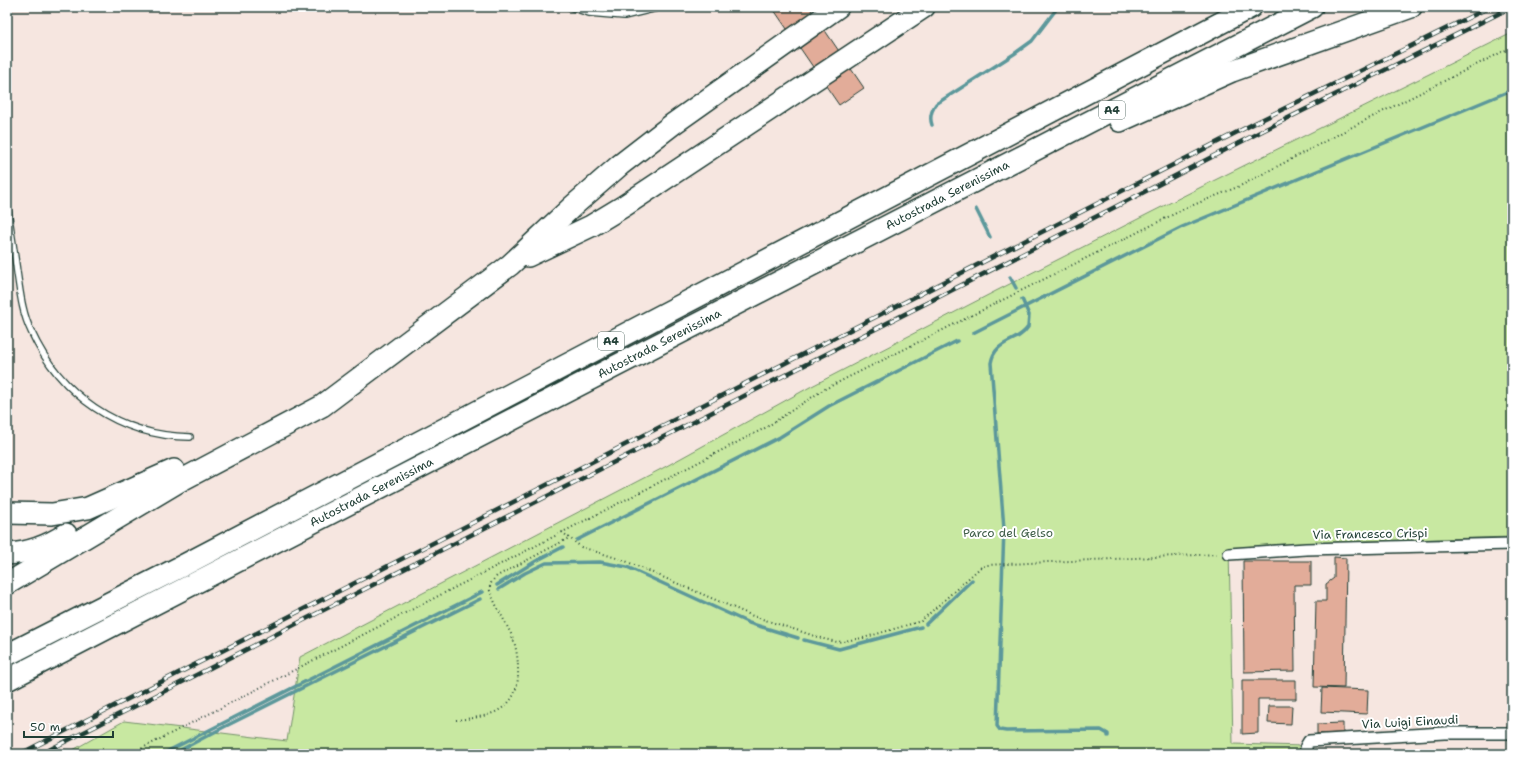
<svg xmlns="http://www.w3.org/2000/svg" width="1519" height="761" font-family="'Shantell Sans',sans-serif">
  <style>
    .green { fill: #c8e8a1; stroke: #74926a }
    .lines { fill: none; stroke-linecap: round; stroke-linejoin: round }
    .stream { stroke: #5c989b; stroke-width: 3.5 }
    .building { fill: #e2ac99; stroke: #1f3d34 }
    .service-casing { stroke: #1f3d34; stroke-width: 8 }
    .minor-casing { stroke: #1f3d34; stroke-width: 14 }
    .motorway-casing { stroke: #1f3d34; stroke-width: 24 }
    .path { stroke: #1f3d34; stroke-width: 2; stroke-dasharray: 1 3; stroke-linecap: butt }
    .service { stroke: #fff; stroke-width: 5.5 }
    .minor { stroke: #fff; stroke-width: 11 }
    .motorway { stroke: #fff; stroke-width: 21 }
    .rail-casing { stroke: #1f3d34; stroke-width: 4.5 }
    .rail { stroke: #fff; stroke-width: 3; stroke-dasharray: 9; stroke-linecap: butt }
    .labels { text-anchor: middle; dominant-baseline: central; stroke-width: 4; stroke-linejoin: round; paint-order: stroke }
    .shield { fill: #fff; stroke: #627771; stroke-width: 1 }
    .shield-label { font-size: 11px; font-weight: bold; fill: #1f3d34 }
    .street-label { font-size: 12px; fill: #1f3d34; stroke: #fff }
    .park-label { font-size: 12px; fill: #415f4a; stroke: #fff }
  </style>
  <rect width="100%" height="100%" fill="#f6e6e0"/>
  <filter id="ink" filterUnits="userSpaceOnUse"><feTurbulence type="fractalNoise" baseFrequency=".025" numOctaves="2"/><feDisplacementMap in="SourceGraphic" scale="8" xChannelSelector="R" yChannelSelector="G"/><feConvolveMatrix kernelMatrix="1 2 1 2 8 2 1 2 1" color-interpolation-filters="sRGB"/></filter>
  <g filter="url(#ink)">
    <!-- green -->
    <path class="green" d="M1512,33V537L1337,542L1229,548L1233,744L1303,746V754H66L124,721L287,741L300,657L663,468L810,387L994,292L1213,181Z"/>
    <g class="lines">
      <!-- stream -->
      <path class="stream" d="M932,125C929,117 931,111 936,104L1014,54L1032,41L1058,7
        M976,209L990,237
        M1010,277L1016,288
        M1022,299L1029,315L1028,327C1017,344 995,339 991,363L1004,529L997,726L1000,730L1006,731L1101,730L1108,734V736
        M973,333L1182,227L1512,90
        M577,540L780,437L829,406L957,341
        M497,585L536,561L563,547
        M499,589L525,573L546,563L600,562L627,567L749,623L798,638
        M926,624L972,580
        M804,640L839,649L921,627
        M162,754L482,592
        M173,754L224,727L480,599"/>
    </g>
    <!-- building -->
    <path class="building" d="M772,7H809L864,88L839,105Z
      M1334,557L1346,558L1344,688L1314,687L1316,601H1326V584L1334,578Z
      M1243,561H1311V585H1294L1295,671L1244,672Z
      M1242,680H1296V699H1258V733L1242,734Z
      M1322,688L1368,690L1367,714L1321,712Z
      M1269,706H1292L1291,724L1268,723Z
      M1343,723V733L1317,734V724Z"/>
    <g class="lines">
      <!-- service casing -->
      <g class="service-casing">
        <path id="service" d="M570,7L589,13L624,16L661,7
          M7,203C10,226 14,249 17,272C20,291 22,313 31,331C60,395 119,436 190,437"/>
      </g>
      <!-- minor casing -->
      <g class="minor-casing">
        <path id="minor" d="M1229,554L1306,549L1512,544
          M1306,754V746L1309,741L1444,733H1512"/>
      </g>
      <!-- motorway casing -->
      <g class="motorway-casing">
        <g id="motorway">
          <path d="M1120,121L1232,71L1411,7"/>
          <path d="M528,256L591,226L624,206L924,7"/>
          <path d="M7,513L52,514L88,508L174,470"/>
          <path d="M7,554C28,553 49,545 66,534"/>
          <path d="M7,584L178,482L322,406L510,265L573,206L620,165L673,124L838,7"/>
          <path d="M7,655L186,564L1251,7"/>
          <path id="s1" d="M7,680L1312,7"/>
        </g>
      </g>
      <!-- path -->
      <path class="path" d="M562,532L581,547L623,560L753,616L824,639L837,642L863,638L921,621L981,567L987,565L1218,554
        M456,720C490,717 520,711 518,669C518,658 516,646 512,636C505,621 496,607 490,591C489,584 492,581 497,576L569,538
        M131,754L765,428L823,390L1186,208L1240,186L1354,126L1512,47"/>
      <!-- service -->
      <use href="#service" class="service"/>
      <!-- minor -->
      <use href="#minor" class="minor"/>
      <!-- motorway -->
      <use href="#motorway" class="motorway"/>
      <!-- rail casing -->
      <g class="rail-casing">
        <path id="rail" d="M20,754L1255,123L1490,7
          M41,754L1117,206L1262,131L1512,7"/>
      </g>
      <!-- rail -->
      <use href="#rail" class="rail"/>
    </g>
  </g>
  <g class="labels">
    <!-- shield labels -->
    <g class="shield">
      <rect x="1099" y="101" width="26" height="18" rx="3"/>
      <rect x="598" y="332" width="26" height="18" rx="3"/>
    </g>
    <g class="shield-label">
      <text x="1112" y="110">A4</text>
      <text x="611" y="341">A4</text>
    </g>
    <!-- street labels -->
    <g class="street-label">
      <text stroke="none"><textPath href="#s1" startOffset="1058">Autostrada Serenissima</textPath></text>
      <text stroke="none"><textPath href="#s1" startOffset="734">Autostrada Serenissima</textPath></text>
      <text stroke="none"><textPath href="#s1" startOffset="410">Autostrada Serenissima</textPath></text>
      <text transform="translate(1370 534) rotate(-1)">Via Francesco Crispi</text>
      <text transform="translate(1410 722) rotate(-3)">Via Luigi Einaudi</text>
    </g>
    <!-- park labels -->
    <g class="park-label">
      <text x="1008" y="533">Parco del Gelso</text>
    </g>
  </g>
  <!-- margin -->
  <rect width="1519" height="761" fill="none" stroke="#fff" stroke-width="24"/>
  <rect x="12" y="12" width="1495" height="737" fill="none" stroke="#1f3d34" stroke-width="1.5" filter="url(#ink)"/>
  <!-- scale -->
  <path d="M24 731v6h89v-6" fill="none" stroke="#1f3d34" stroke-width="2"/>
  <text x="30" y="731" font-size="12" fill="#1f3d34" stroke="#ffffff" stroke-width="3" paint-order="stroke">50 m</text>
</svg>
